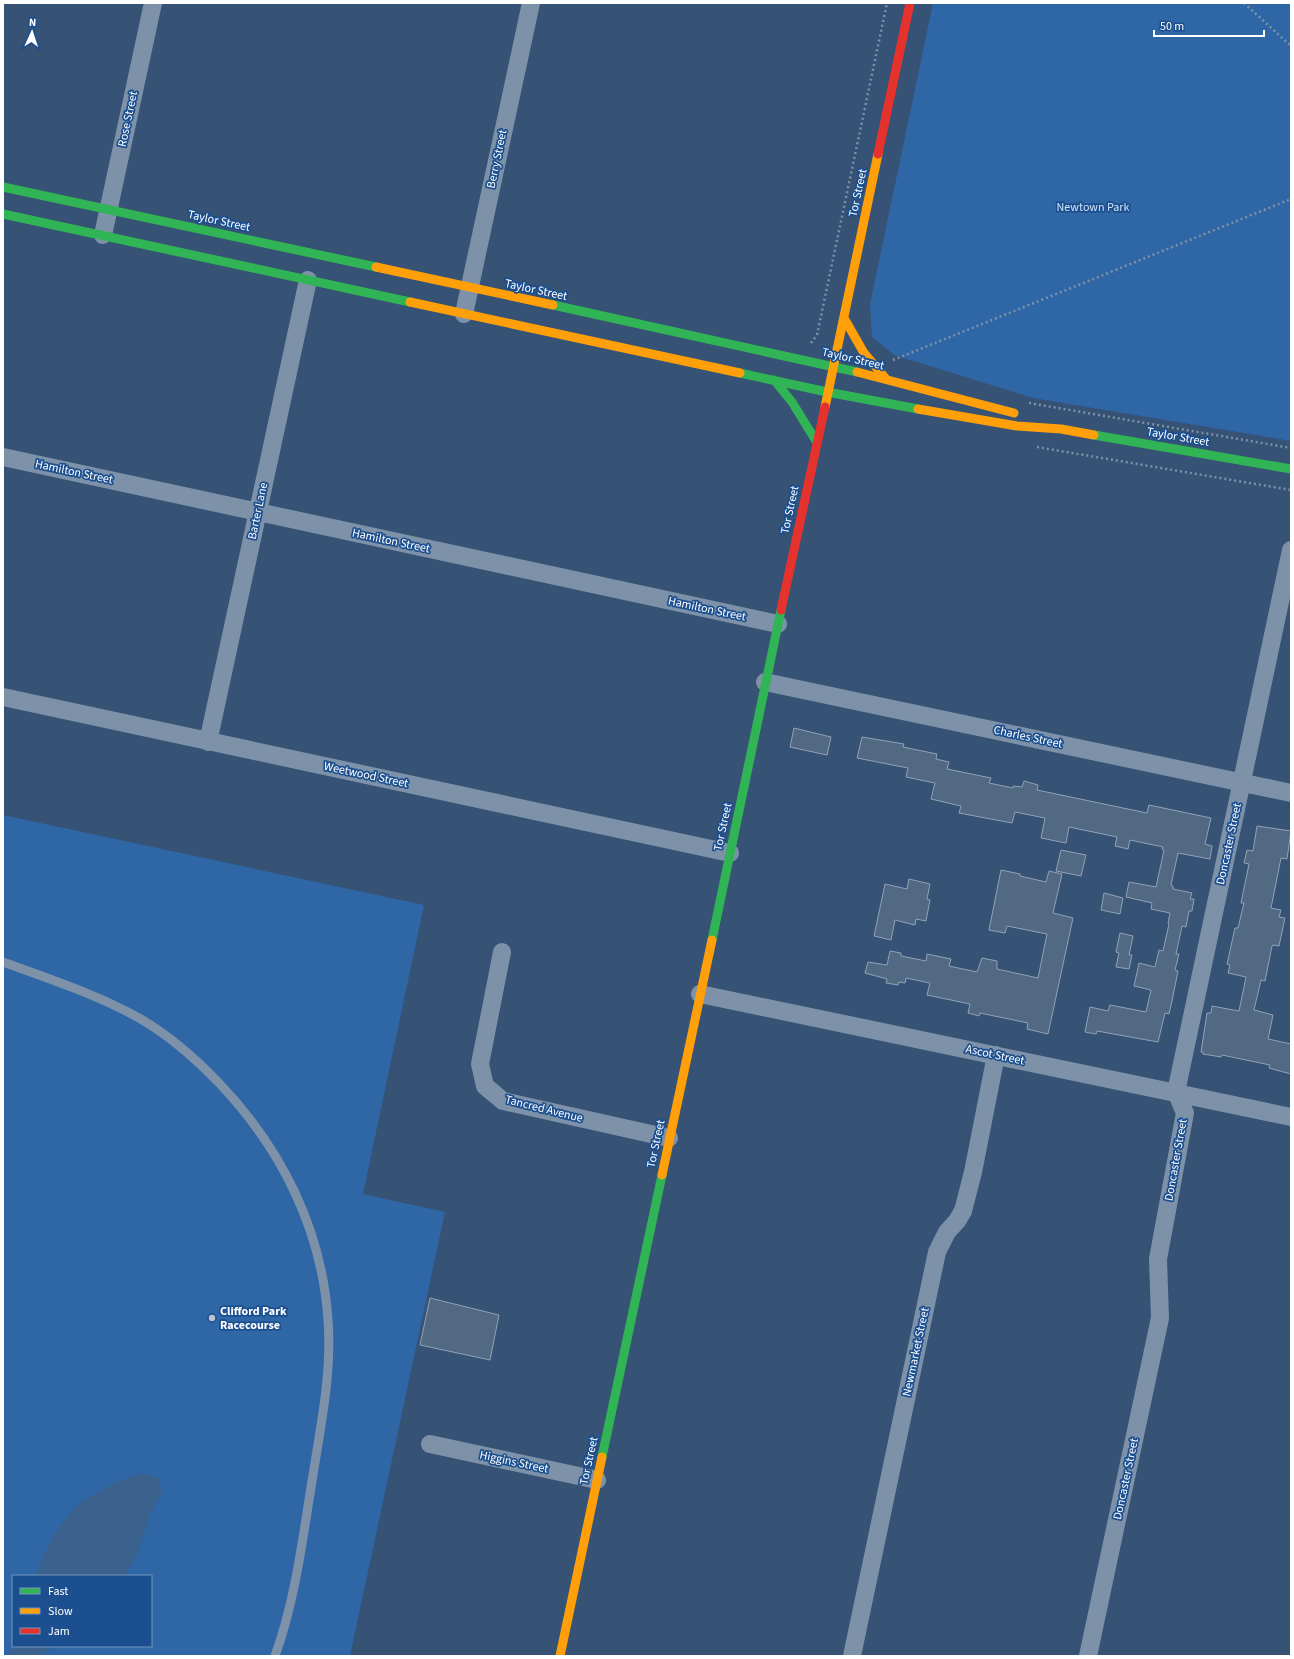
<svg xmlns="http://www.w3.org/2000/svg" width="1294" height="1659" font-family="'Source Sans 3',sans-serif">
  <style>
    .green { fill: #2f66a5; fill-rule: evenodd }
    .water { fill: #3b618d }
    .building { fill: #526984; stroke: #92a2b6 }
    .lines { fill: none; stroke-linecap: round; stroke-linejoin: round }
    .path { stroke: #7d92a8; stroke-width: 2.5; stroke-dasharray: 2 3; stroke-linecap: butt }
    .lane { stroke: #7d92a8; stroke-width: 9 }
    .street { stroke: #7d92a8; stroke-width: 18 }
    .fast { stroke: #30b455; stroke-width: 9 }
    .slow { stroke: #ff9f0a; stroke-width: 9 }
    .jam { stroke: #e5322d; stroke-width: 9 }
    .poi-dot { fill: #b9c2ce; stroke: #1b4f8f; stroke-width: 1.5 }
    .labels { text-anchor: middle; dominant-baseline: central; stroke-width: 3.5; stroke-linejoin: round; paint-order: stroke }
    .street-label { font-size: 12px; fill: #fff; stroke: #1b4f8f }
    .park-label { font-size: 12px; fill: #cfe3fa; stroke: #1b4f8f }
    .poi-label { font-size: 12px; font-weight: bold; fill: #fff; stroke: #1b4f8f; text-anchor: start }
  </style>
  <rect width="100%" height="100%" fill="#365274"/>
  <!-- green -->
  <path class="green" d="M933,3H1291V441L1033,398L894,355L872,337L870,304Z
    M3,815L424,905L363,1194L445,1212L350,1656H3ZM13,1576H151V1646H13Z"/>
  <!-- water -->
  <path class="water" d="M138,1474L151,1475L159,1479L161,1487V1495L150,1514L138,1553L124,1576H37C41,1553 58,1526 74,1509C84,1498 123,1478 138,1474Z
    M14,1646H55L40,1656H8Z"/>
  <!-- building -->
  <path class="building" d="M794,728L831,737L827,755L790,747Z
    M862,737L904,744L903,747L937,754L936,759L949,762L947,769L991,778L989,783L1013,788V786L1022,787L1024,781L1038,785L1037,790L1147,813L1149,805L1211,818L1205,844L1212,846L1210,859L1178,853L1171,885L1173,886V889L1192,893L1190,899H1194L1192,911H1189L1186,927L1182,926L1176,954H1179L1175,970L1178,971L1172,1001L1169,1014L1165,1013L1158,1042L1097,1031L1096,1034L1085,1032L1090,1007L1108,1011L1110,1005L1146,1012L1151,990L1134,986L1139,963L1155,967L1159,950L1163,951L1169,924L1168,923L1170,913L1151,909L1152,903L1126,897L1129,882L1156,887L1164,850L1162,849L1163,847L1130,840L1128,849L1115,846L1117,837L1069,827L1066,843L1041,838L1045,818L1015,812L1012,823L959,813L961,806L931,799L935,783L906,777L908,768L857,758Z
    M1257,826L1291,831L1287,859L1281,858L1271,908L1281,910L1279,917L1285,918L1279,946L1273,945L1272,946L1265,981L1261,980L1254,1010L1273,1015L1268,1039L1291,1044V1074L1269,1068L1270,1065L1222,1055L1221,1057L1203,1054V1052H1201L1207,1013H1211L1212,1006L1239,1011L1246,977L1228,973L1230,965L1227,964L1235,928H1238L1244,903H1241L1249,864L1244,863L1247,850L1253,851Z
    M1061,850L1086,855L1081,876L1056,871Z
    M1001,870L1020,874V876L1046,882L1049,871L1062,874L1053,913L1073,918L1048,1034L1027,1029L1028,1023L980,1013L979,1016L968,1013L970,1004L927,995L930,983L906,978L905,983L899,982L898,985L886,983L887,979L865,973L868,962L887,965L890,951L901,953V956L926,961L927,954L951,959L949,966L977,972L982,958L997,961V969L1038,978L1047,934L1007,926L1005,933L989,930Z
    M909,879L930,884L927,899L930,900L926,921L916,919L915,925L895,920L891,940L874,936L885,884L907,889Z
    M1104,893L1123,898L1120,914L1101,910Z
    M1120,933L1133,936L1129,955H1132L1129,969L1116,967L1119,953L1116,952Z
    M430,1298L499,1315L490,1360L420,1345Z"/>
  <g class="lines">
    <!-- path -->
    <path class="path" d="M1244,3L1291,46
      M811,343L817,335L887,3
      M893,360L1291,199
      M1029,403L1291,448
      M1037,447L1291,490"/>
    <!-- lane -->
    <path class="lane" d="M3,962C49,979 96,994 139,1018C169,1035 195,1058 219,1083C281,1148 322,1229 328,1320C332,1372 321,1424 313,1475C303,1535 296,1598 275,1656"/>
    <!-- street -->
    <path class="street" d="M103,235L153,3
      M464,314L531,3
      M3,457L778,624
      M765,682L1291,793
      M3,697L730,853
      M208,742L308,280
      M502,952L480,1064L485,1086L503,1101L669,1138
      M700,994L1291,1117
      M430,1444L597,1480
      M852,1656L937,1252L947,1232L957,1221L963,1211L973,1172L996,1055
      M1088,1656L1160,1318L1158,1259L1185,1113L1176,1092L1291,550"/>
    <!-- fast -->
    <path class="fast" d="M3,187L376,267
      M3,214L410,302
      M553,305L857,372
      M740,373L827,392L918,409
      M774,380L792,402L816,441
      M1094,435L1291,469
      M712,940L781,610
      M602,1457L662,1175"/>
    <!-- slow -->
    <path class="slow" d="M376,267L553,305
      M410,302L740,373
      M844,318L864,353L886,379
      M857,372L1014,413
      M825,407L878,154
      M918,409L1017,426L1061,429L1094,435
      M662,1175L712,940
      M560,1656L602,1457"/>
    <!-- jam -->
    <path class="jam" d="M878,154L910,3
      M781,610L825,407"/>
  </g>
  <!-- markers -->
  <circle class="poi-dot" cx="212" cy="1318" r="4"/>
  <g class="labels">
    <!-- street labels -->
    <g class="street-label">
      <text transform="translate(128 119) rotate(-78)">Rose Street</text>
      <text transform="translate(497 159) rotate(-78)">Berry Street</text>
      <text transform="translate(858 193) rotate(-78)">Tor Street</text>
      <text transform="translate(219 221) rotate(12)">Taylor Street</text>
      <text transform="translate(536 290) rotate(12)">Taylor Street</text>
      <text transform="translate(853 359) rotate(13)">Taylor Street</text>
      <text transform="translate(1178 437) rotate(10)">Taylor Street</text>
      <text transform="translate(74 472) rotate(12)">Hamilton Street</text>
      <text transform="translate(790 510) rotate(-78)">Tor Street</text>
      <text transform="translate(258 511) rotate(-78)">Barter Lane</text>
      <text transform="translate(391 541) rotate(12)">Hamilton Street</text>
      <text transform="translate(707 609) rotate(12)">Hamilton Street</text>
      <text transform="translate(1028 737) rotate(12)">Charles Street</text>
      <text transform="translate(366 775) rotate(12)">Weetwood Street</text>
      <text transform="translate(723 827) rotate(-78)">Tor Street</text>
      <text transform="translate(1229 844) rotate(-78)">Doncaster Street</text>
      <text transform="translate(995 1055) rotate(12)">Ascot Street</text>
      <text transform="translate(544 1109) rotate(14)">Tancred Avenue</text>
      <text transform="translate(656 1144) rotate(-78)">Tor Street</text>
      <text transform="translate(1176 1160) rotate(-80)">Doncaster Street</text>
      <text transform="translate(916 1352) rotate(-78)">Newmarket Street</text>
      <text transform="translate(589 1461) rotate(-78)">Tor Street</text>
      <text transform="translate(514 1462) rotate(12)">Higgins Street</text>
      <text transform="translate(1126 1479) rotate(-78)">Doncaster Street</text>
    </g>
    <!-- park labels -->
    <g class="park-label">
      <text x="1093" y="207">Newtown Park</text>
    </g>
    <!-- poi labels -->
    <g class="poi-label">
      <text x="220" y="1311">Clifford Park<tspan x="220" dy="14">Racecourse</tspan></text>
    </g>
  </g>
  <!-- border -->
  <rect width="1294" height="1659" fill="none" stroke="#ffffff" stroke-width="8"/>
  <!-- legend -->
  <rect x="12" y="1575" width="140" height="72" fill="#1b4f8f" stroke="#7695bc"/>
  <rect x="20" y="1588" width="20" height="6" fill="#30b455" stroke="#7695bc"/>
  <text x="48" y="1595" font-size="12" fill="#ffffff">Fast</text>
  <rect x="20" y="1608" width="20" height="6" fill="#ff9f0a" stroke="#7695bc"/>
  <text x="48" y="1615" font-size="12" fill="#ffffff">Slow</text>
  <rect x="20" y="1628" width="20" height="6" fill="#e5322d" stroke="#7695bc"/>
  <text x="48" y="1635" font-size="12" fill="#ffffff">Jam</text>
  <!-- north arrow -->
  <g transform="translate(32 32) rotate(3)" stroke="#1b4f8f" stroke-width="3" paint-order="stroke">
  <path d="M0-3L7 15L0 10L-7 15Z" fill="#ffffff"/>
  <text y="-6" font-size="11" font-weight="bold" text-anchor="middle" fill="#ffffff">N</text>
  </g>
  <!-- scale -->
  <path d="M1154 30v6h110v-6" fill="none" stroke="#ffffff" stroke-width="2"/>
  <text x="1160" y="30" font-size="12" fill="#ffffff" stroke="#1b4f8f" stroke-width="3" paint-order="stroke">50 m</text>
</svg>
